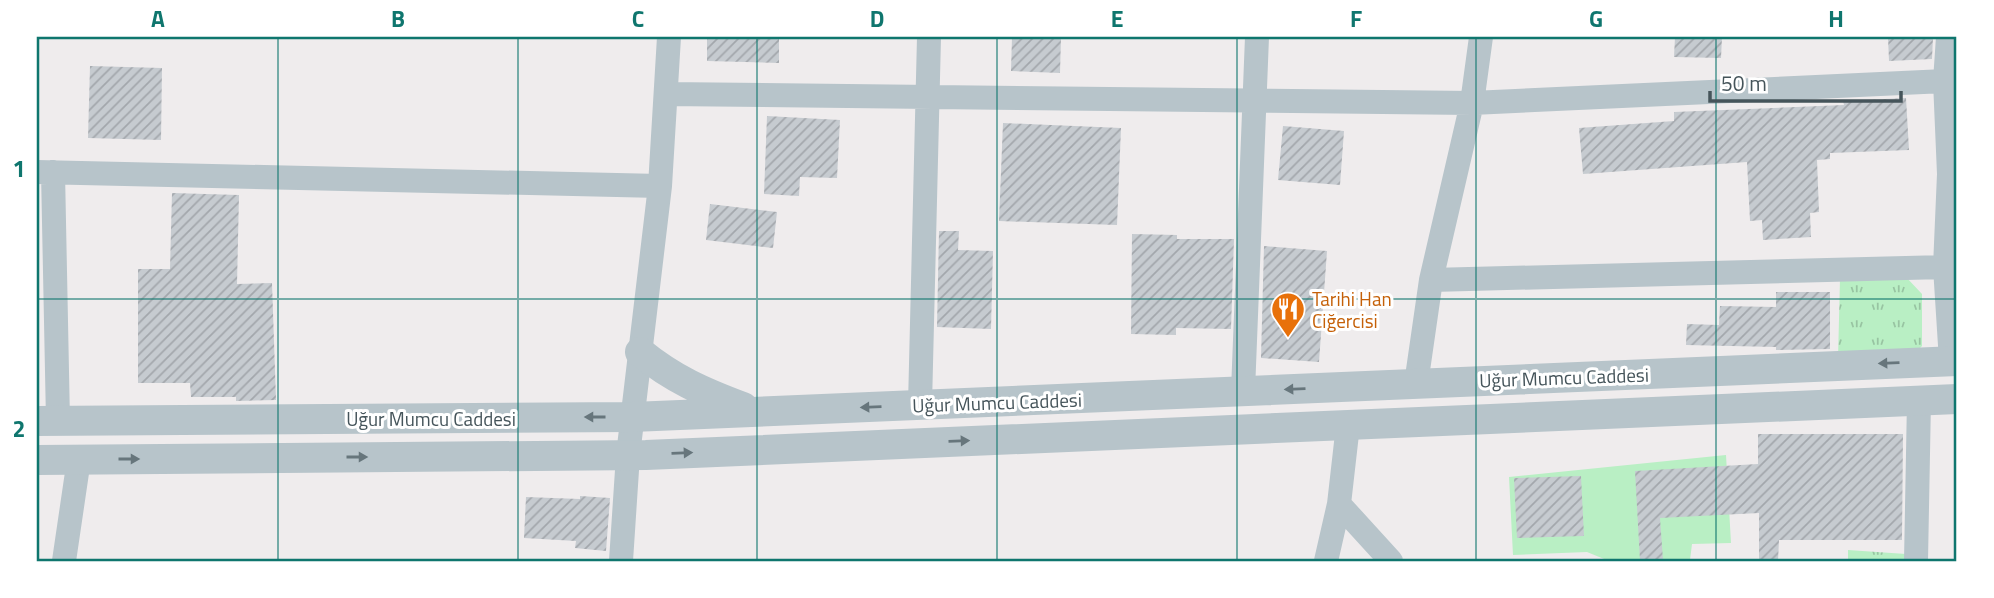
<svg xmlns="http://www.w3.org/2000/svg" width="1994" height="598" font-family="'Titillium Web',sans-serif">
  <style>
    .park { fill: url(#park-tufts) }
    .garden { fill: #b9efc4 }
    .building { fill: url(#building-hatch) }
    .lines { fill: none; stroke-linecap: round; stroke-linejoin: round }
    .minor { stroke: #b7c4ca; stroke-width: 24 }
    .tertiary { stroke: #b7c4ca; stroke-width: 30 }
    .oneway { fill: #67767c }
    .grid { fill: none; stroke: #0f766e; stroke-width: 2; stroke-opacity: 0.55 }
    .labels { text-anchor: middle; dominant-baseline: central; stroke-width: 6; stroke-linejoin: round; paint-order: stroke }
    .food-label { font-size: 19px; fill: #c56008; stroke: #fff; text-anchor: start }
    .street-label { font-size: 19px; fill: #45545a; stroke: #fff }
    .neatline { fill: none; stroke: #0f766e; stroke-width: 2.5 }
    .grid-label { font-size: 23px; text-anchor: middle; font-weight: bold; fill: #0f766e }
  </style>
  <defs>
    <pattern id="park-tufts" width="24" height="20" patternUnits="userSpaceOnUse" patternTransform="scale(1.75)"><rect width="24" height="20" fill="#b9efc4"/><path d="M3 7l-1-3M5 7V3M7 7l1-3M15 17l-1-3M17 17v-4M19 17l1-3" fill="none" stroke="#98c4a2"/></pattern>
    <pattern id="building-hatch" width="6" height="6" patternUnits="userSpaceOnUse" patternTransform="scale(1.75)"><rect width="6" height="6" fill="#c6cbd0"/><path d="M-1 1l2-2M0 6l6-6M5 7l2-2" fill="none" stroke="#a3a7ac"/></pattern>
  </defs>
  <rect width="100%" height="100%" fill="#efeced"/>
  <!-- park -->
  <path class="park" d="M1906,277L1922,294V346L1912,356L1838,359L1840,279Z
    M1848,550L1906,554V561H1848Z"/>
  <!-- garden -->
  <path class="garden" d="M1726,455L1731,543L1692,544L1690,560L1609,561L1587,552L1513,555L1509,477Z"/>
  <!-- building -->
  <path class="building" d="M707,37H779V63L707,61Z
    M1012,37H1061L1060,73L1011,71Z
    M1675,37H1722L1721,58L1674,57Z
    M1888,37H1933L1932,59L1889,61Z
    M90,66L162,68L161,140L88,138Z
    M1906,98L1909,150L1830,153V159L1817,160L1819,212L1810,213L1811,237L1763,240L1762,220L1750,221L1747,162L1583,174L1579,128L1674,121V112L1844,105L1843,101Z
    M767,116L840,120L837,178L800,177L799,196L764,194Z
    M1003,123L1121,128L1117,225L999,221Z
    M1283,126L1344,131L1340,185L1278,180Z
    M172,193L239,195L237,284L272,283L276,400L236,401V397H191L190,383H138V269H170Z
    M710,204L777,212L773,248L706,240Z
    M939,231H959L958,250L993,251L991,329L937,327Z
    M1132,234L1177,235V239H1234L1231,329L1176,328V335L1131,334Z
    M1264,246L1327,251L1319,362L1261,358Z
    M1776,292H1830V349L1776,350V347L1686,345L1687,324L1719,325L1720,306L1776,307Z
    M1758,434H1903L1902,540H1779L1778,561H1759V513L1660,518L1663,560L1640,561L1635,471L1758,464Z
    M1581,476L1584,536L1517,538L1514,478Z
    M580,496L610,498L606,551L575,548L576,541L524,538L526,497L580,499Z"/>
  <g class="lines">
    <!-- minor -->
    <path class="minor" d="M1948,37L1945,81L1949,174L1945,267L1951,361
      M666,94L1472,103L1945,81
      M37,172L660,186
      M53,172L58,421
      M1431,280L1945,267
      M1416,384L1431,280L1472,103L1481,37
      M1243,391L1257,37
      M920,405L929,37
      M1339,504L1391,561
      M64,561L79,459
      M621,561L628,455L660,186L669,37
      M1326,561L1339,504L1348,425
      M1916,561L1919,400"/>
    <!-- tertiary -->
    <path class="tertiary" d="M640,352C673,379 703,392 743,407
      M37,421L632,417L1957,361
      M37,460L646,455L1957,399"/>
  </g>
  <!-- one-way arrows -->
  <defs><path id="oneway-solid" d="M-6-.8H1V-3.2L6.5 0L1 3.2V.8H-6Z" transform="scale(1.75)"/></defs>
  <g class="oneway">
    <use href="#oneway-solid" transform="translate(1889 363) rotate(178)"/>
    <use href="#oneway-solid" transform="translate(1295 389) rotate(178)"/>
    <use href="#oneway-solid" transform="translate(871 407) rotate(178)"/>
    <use href="#oneway-solid" transform="translate(595 417) rotate(180)"/>
    <use href="#oneway-solid" transform="translate(959 441) rotate(-2)"/>
    <use href="#oneway-solid" transform="translate(682 453) rotate(-2)"/>
    <use href="#oneway-solid" transform="translate(357 457)"/>
    <use href="#oneway-solid" transform="translate(129 459)"/>
  </g>
  <!-- grid -->
  <path class="grid" d="M278,37V561M518,37V561M757,37V561M997,37V561M1237,37V561M1476,37V561M1716,37V561M37,299H1957"/>
  <!-- icons -->
  <defs>
    <g id="restaurant-pin" transform="scale(1.75)"><path d="M0 17L-7.5 6A9.5 9.5 0 1 1 7.5 6Z" fill="#e8710a" stroke="#fff"/><path d="M-5-6h1v4h1v-4h1v4h1v-4h1v5L-1.5 .5V6h-2V.5L-5-1ZM5-6V6H3V1.5H1.5Q1.5-4 5-6Z" fill="#fff"/></g>
  </defs>
  <g fill-rule="evenodd">
    <use href="#restaurant-pin" x="1288" y="309"/>
  </g>
  <g class="labels">
    <!-- food labels -->
    <g class="food-label">
      <text x="1312" y="298">Tarihi Han<tspan x="1312" dy="22">Ciğercisi</tspan></text>
    </g>
    <!-- street labels -->
    <g class="street-label">
      <text transform="translate(1564 377) rotate(-2)">Uğur Mumcu Caddesi</text>
      <text transform="translate(997 402) rotate(-2)">Uğur Mumcu Caddesi</text>
      <text x="431" y="418">Uğur Mumcu Caddesi</text>
    </g>
  </g>
  <!-- border -->
  <rect width="1994" height="598" fill="none" stroke="#ffffff" stroke-width="77"/>
  <!-- scale -->
  <path d="M1710 91v10h191v-10" fill="none" stroke="#45545a" stroke-width="3.5"/>
  <text x="1721" y="91" font-size="21" fill="#45545a" stroke="#ffffff" stroke-width="5" paint-order="stroke">50 m</text>
  <rect x="38" y="38" width="1917" height="522" class="neatline"/>
  <g class="grid-label">
    <text x="158" y="27">A</text>
    <text x="398" y="27">B</text>
    <text x="638" y="27">C</text>
    <text x="877" y="27">D</text>
    <text x="1117" y="27">E</text>
    <text x="1356" y="27">F</text>
    <text x="1596" y="27">G</text>
    <text x="1836" y="27">H</text>
    <text x="19" y="177">1</text>
    <text x="19" y="437">2</text>
  </g>
</svg>
